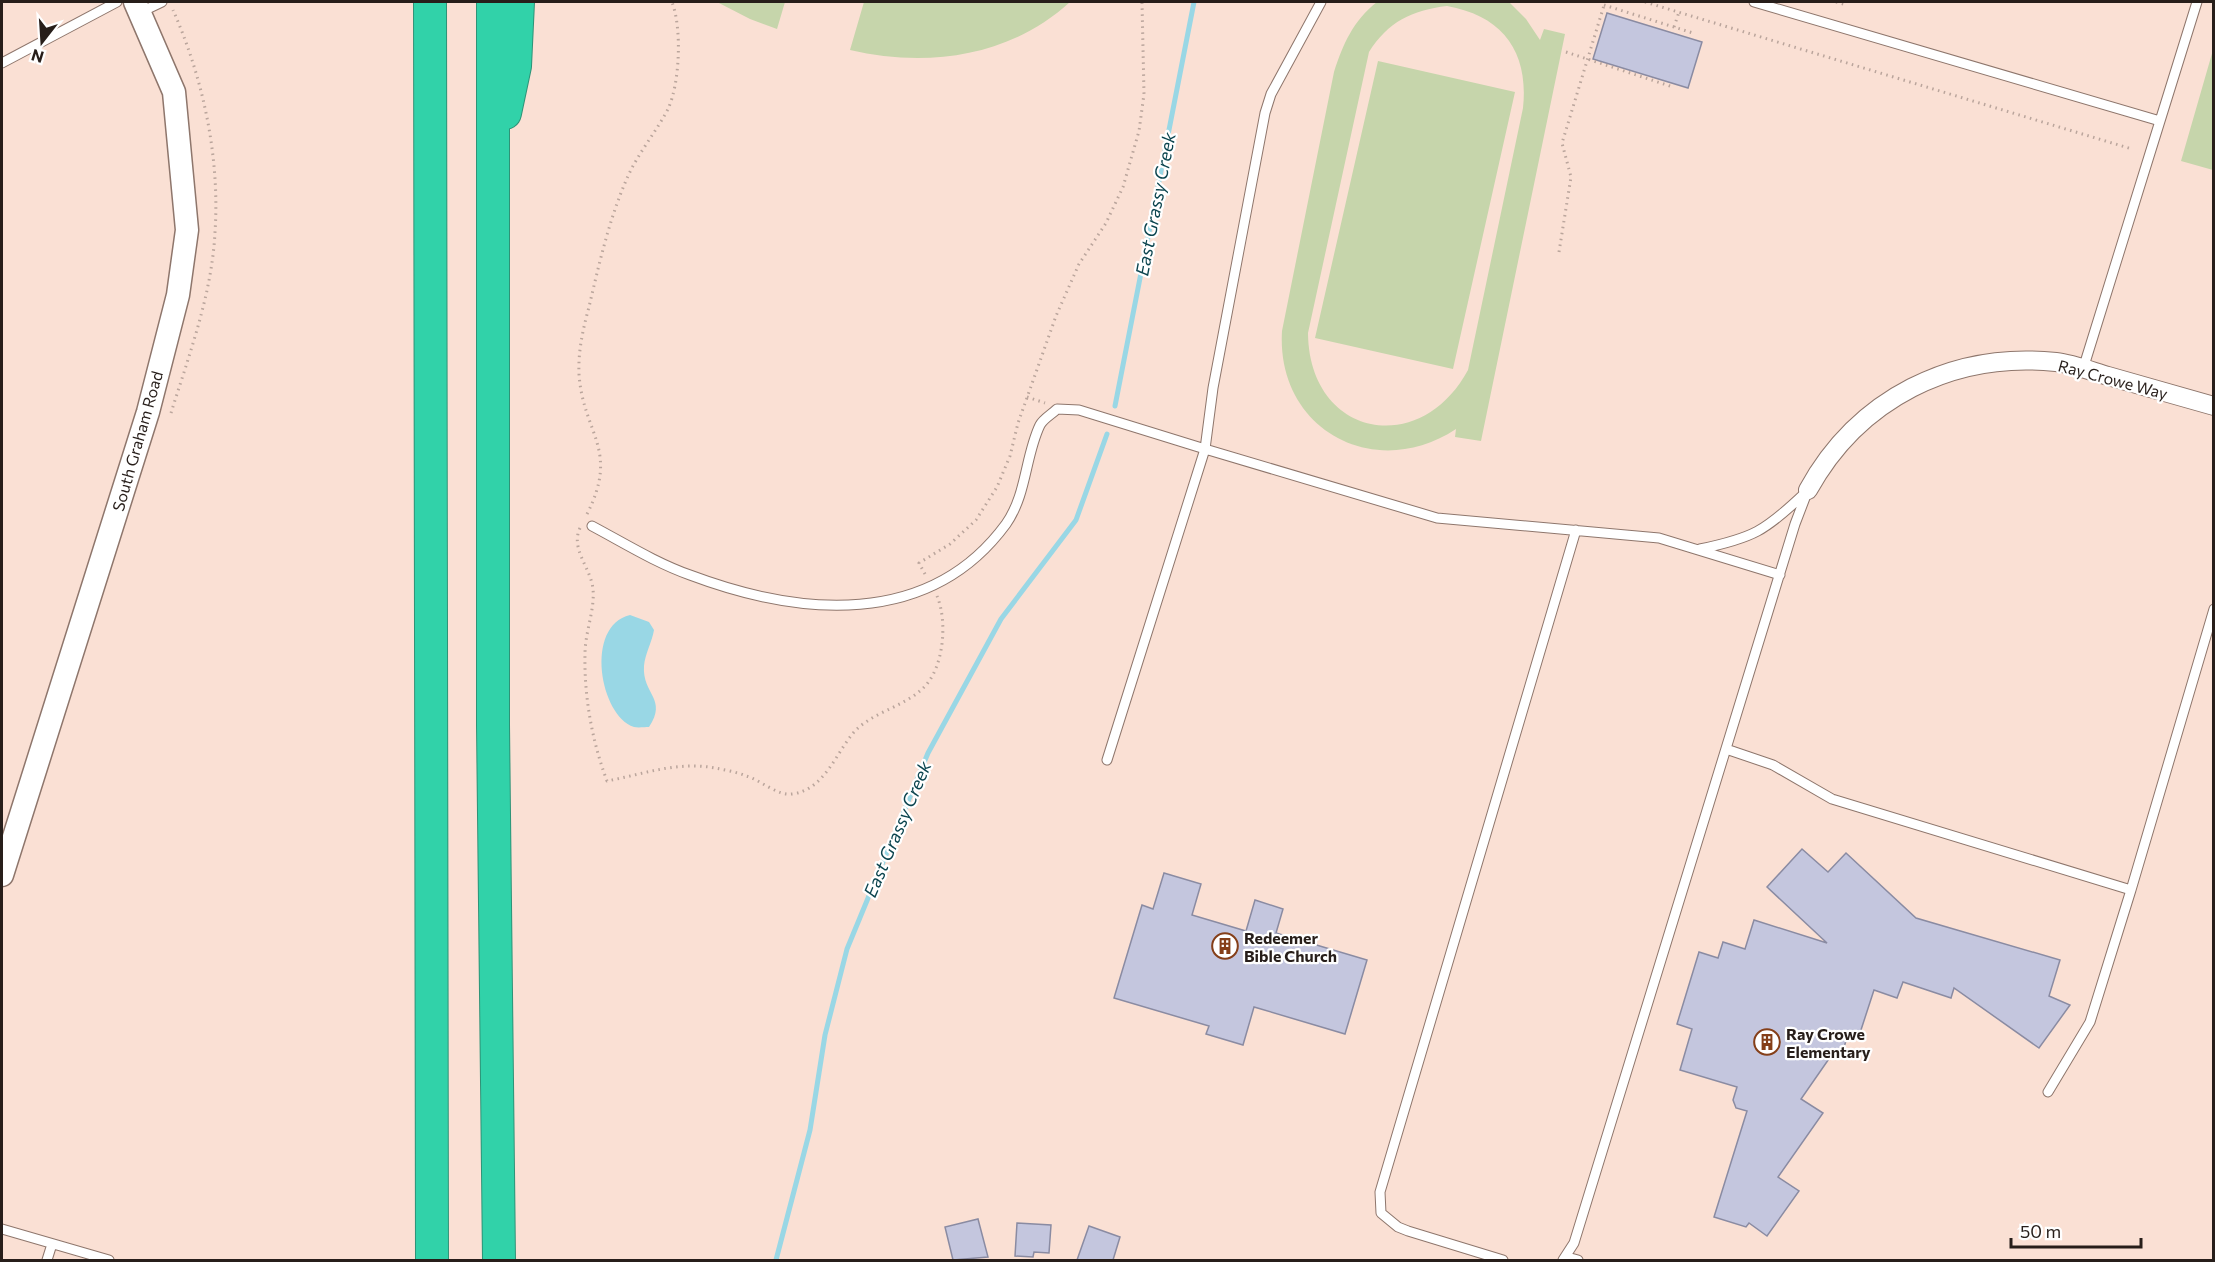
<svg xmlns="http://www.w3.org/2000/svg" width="2215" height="1262" font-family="Commissioner,sans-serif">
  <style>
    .green { fill: #c6d5ab; fill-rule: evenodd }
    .water { fill: #99d7e5 }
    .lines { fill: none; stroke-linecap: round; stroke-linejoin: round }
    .stream { stroke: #99d7e5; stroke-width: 5 }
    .building { fill: #c4c6de; stroke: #8a8ba2; stroke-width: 1.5 }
    .service-casing { stroke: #8e766c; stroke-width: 11 }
    .minor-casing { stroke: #8e766c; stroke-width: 20 }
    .tertiary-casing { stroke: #8e766c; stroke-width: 25 }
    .motorway-casing { stroke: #2e9377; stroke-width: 34 }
    .path { stroke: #baa59c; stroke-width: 3; stroke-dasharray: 1.5 4.5; stroke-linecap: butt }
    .service { stroke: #fff; stroke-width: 9 }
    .minor { stroke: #fff; stroke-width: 18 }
    .tertiary { stroke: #fff; stroke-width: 22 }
    .motorway { stroke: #31d2a9; stroke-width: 32 }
    .labels { text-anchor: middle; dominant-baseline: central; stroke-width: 4.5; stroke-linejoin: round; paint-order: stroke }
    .street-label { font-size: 16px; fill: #271e1a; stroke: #fff }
    .poi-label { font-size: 16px; font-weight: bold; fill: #271e1a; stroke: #fff; text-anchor: start }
    .water-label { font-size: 18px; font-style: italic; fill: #0b444e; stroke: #fff }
  </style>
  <rect width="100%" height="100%" fill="#fae0d4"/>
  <!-- green -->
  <path class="green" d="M717,2H785L777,29L750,19Z
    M864,2H1070C1010,57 927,68 850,50Z
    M1377,2H1509L1526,19L1540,40L1544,29L1565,34L1481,441L1455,437L1456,429C1374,483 1276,429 1282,331L1334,72C1343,44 1353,21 1377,2ZM1447,6C1503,16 1529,52 1523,108L1468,370C1420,459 1309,437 1308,333L1369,52C1388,22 1412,10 1447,6Z
    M2213,50L2214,170H2213L2181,161Z
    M1378,61L1515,92L1453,369L1315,338Z"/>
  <!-- water -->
  <path class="water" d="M630,615L649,622L654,630C652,642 645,654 644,666C642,694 668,699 649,727C645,727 638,728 634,727C600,716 584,626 630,615Z"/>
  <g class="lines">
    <!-- stream -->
    <path class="stream" d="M1115,406L1194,2
      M776,1260L810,1130L825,1035L847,949L928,753L1001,619L1076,520L1107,434"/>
  </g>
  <!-- building -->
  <path class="building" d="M1607,13L1702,42L1688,88L1593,59Z
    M1802,849L1828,872L1846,853L1916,918L2060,960L2049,996L2070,1005L2039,1048L1954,988L1951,998L1903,982L1897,998L1874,990L1859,1036L1849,1032L1841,1056L1833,1053L1801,1099L1823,1113L1778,1177L1799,1191L1767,1236L1749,1223L1746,1227L1714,1217L1747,1111L1736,1108L1733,1100L1737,1087L1680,1070L1692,1029L1677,1024L1699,952L1718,958L1723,942L1745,949L1754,920L1827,943L1767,887Z
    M1164,873L1201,884L1192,915L1246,931L1255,900L1283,909L1276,933L1367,960L1345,1034L1254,1007L1243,1045L1206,1034L1209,1026L1114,998L1142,905L1153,909Z
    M978,1219L988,1257L953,1260L945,1227Z
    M1017,1223L1051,1225L1049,1253L1034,1252L1033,1257L1015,1256Z
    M1089,1226L1120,1237L1113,1260H1077Z"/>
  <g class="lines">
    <!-- service casing -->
    <g class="service-casing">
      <path id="service" d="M1321,2L1271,94L1265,113L1213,388L1205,449L1437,518L1659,538L1780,575
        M1754,2L2160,121L2197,2
        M141,12L162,2
        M2,63L117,2
        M2083,369L2160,121
        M592,526C624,543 656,563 690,575C799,616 929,629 1006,524C1027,494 1025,456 1040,425C1043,419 1052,414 1057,409L1079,410L1205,449L1107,760
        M1700,549C1753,538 1765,531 1804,494
        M1726,749L1773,765L1832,799L2131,890L2214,609
        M2048,1092L2090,1022L2131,890
        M2,1229L109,1260
        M1567,1257L1578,1260
        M47,1260L52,1244
        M1503,1260L1408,1231L1398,1227L1381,1213L1380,1192L1576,530
        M1563,1260L1574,1243L1795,524L1808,490"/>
    </g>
    <!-- minor casing -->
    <g class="minor-casing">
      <path id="minor" d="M1808,490C1858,399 1952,351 2056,362C2073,364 2091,371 2108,376C2143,386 2178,396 2214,406"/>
    </g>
    <!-- tertiary casing -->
    <g class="tertiary-casing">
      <path id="tertiary" d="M2,875L148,412L178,295L187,230L174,92L135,2"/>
    </g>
    <!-- motorway casing -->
    <g class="motorway-casing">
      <path id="motorway" d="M430,2L432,1260
        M493,2V725L499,1260
        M505,113L515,66L518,2"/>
    </g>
    <!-- path -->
    <path class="path" d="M1645,2L2132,149
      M1836,2L1847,5
      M1604,5L1693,33
      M1674,27L1679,12
      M1566,52L1673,87
      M1559,252L1571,177L1562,143L1605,2
      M1027,397L1045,403
      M171,413C189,355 212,294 215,232C220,157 203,78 173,10
      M587,514C620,449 583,434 579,374C578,351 583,329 589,307C599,264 610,216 628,176C639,152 656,132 668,109C680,83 682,28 672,2
      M580,528C570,549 591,568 593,589C595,610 585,632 585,654C584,696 592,741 607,781C644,774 677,761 715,768C725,770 737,772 746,776C761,780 777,796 792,794C825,790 836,752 855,731C872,713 902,707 921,690C944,671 948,622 937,596
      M925,574L919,563L950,544L976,520L997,487L1010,456L1018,423L1056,316L1079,264L1106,223L1123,187L1139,131L1144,94L1142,2"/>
    <!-- service -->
    <use href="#service" class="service"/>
    <!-- minor -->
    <use href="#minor" class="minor"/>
    <!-- tertiary -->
    <use href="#tertiary" class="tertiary"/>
    <!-- motorway -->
    <use href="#motorway" class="motorway"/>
  </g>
  <!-- icons -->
  <defs>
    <g id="building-ring" transform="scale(1.35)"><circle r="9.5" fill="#fff" stroke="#853f19" stroke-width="1.5"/><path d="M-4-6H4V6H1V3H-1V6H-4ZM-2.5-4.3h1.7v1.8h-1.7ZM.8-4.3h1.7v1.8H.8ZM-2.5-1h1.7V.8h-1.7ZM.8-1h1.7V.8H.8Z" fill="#853f19"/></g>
  </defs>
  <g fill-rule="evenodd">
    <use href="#building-ring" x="1225" y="946"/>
    <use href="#building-ring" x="1767" y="1042"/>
  </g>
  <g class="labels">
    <!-- street labels -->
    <g class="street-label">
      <text transform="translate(2113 379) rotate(15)">Ray Crowe Way</text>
      <text transform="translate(137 441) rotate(-74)">South Graham Road</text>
    </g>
    <!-- poi labels -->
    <g class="poi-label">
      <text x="1244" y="937">Redeemer<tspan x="1244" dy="18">Bible Church</tspan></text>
      <text x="1786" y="1033">Ray Crowe<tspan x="1786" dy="18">Elementary</tspan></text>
    </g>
    <!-- water labels -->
    <g class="water-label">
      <text transform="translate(1155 204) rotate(-79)">East Grassy Creek</text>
      <text transform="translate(897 829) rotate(-67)">East Grassy Creek</text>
    </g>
  </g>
  <!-- border -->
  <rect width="2215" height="1262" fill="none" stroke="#271e1a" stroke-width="6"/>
  <!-- north arrow -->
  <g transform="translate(42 42) rotate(197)" stroke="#ffffff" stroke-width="4.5" paint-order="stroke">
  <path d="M0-4.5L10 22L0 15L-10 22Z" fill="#271e1a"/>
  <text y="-9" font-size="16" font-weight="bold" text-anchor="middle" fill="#271e1a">N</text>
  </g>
  <!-- scale -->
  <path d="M2011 1238v9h130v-9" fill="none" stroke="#271e1a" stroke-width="3"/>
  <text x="2020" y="1238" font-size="18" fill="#271e1a" stroke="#ffffff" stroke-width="4.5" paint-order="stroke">50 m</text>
</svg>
